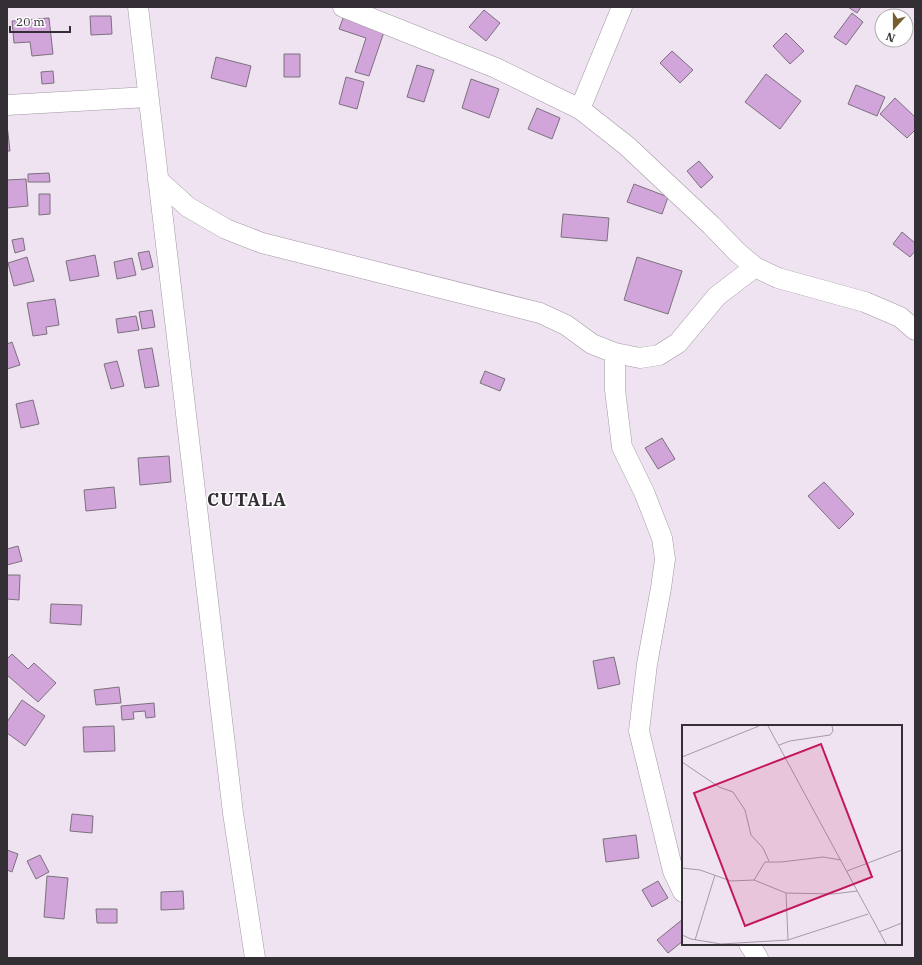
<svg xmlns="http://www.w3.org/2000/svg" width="922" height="965" font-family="'IBM Plex Serif',serif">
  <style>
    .building { fill: #d1a5d9; stroke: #7b717d }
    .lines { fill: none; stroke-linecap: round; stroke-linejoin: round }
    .street-casing { stroke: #a297a4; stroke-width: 21 }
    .street { stroke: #fff; stroke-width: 20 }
    .labels { text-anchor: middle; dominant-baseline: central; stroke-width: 3; stroke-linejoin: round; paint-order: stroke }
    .district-label { font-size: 18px; font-weight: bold; letter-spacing: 1px; fill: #332f34; stroke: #fff }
    .inset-road { fill: none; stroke: #a49ba5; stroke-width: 1 }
    .view { fill: #c2185b; fill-opacity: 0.15; stroke: #c2185b; stroke-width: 2 }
    .inset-edge { fill: none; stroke: #332f34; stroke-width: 2 }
  </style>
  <rect width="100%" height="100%" fill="#efe3f1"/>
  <!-- building -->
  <path class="building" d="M848,7H861L857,13Z
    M484,10L500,23L486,41L469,27Z
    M345,13L386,26L369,76L355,72L366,38L339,29Z
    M852,13L863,22L846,45L834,37Z
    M90,16H111L112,34L91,35Z
    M49,18L53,54L32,56L30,42L14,43L12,21Z
    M786,33L804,51L790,64L773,46Z
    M672,51L693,70L680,83L660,63Z
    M284,54H300V77H284Z
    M216,57L251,66L246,87L211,78Z
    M417,65L434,70L424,102L407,97Z
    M53,71L54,83L42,84L41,72Z
    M766,74L801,101L780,129L745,102Z
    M346,77L364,82L357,109L339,104Z
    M471,79L499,89L489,118L462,108Z
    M856,85L885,97L877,116L848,104Z
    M895,98L915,117V130L907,138L880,114Z
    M537,108L560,118L552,139L528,129Z
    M7,125L10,151H7Z
    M699,161L713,177L701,188L687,171Z
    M49,173L50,182H28V174Z
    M26,179L28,206L7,208V180Z
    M634,184L668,197L662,214L627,202Z
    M39,194H50V214L39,215Z
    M563,214L609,218L607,241L561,237Z
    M902,232L915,243V251L910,257L893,244Z
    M23,238L25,250L15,253L12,240Z
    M149,251L153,267L142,270L138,253Z
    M95,255L99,276L70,281L66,261Z
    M27,257L34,281L14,286L8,263Z
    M637,257L682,271L668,314L624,300Z
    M132,258L136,275L117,279L114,262Z
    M55,299L59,325L46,327L47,334L33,336L27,303Z
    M152,310L155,327L142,329L139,312Z
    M136,316L139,330L118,333L116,319Z
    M12,342L20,365L7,369V344Z
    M152,348L159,386L145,388L138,350Z
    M117,361L124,386L111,389L104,364Z
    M485,371L505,379L500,391L480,383Z
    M33,400L39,424L21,428L16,404Z
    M662,438L675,459L658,469L645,448Z
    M169,456L171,482L140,485L138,458Z
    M824,482L854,514L839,529L808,496Z
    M114,487L116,508L86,511L84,490Z
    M18,546L22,561L7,565V549Z
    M7,575H20L19,600L7,599Z
    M51,604L82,605L81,625L50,623Z
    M12,654L28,669L34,663L56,683L38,702L7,675V659Z
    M614,657L620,684L598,689L593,661Z
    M119,687L121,703L96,705L94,690Z
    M22,700L45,716L25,746L7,733V722Z
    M154,703L155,717L146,718L145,711L133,712L134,719L122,720L121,706Z
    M114,726L115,751L84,752L83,727Z
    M72,814L93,816L92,833L70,831Z
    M636,835L639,858L606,862L603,839Z
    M7,850L18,854L12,872L7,870Z
    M40,855L49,872L36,879L27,861Z
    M47,876L68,878L64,919L44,917Z
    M658,881L668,898L652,907L642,890Z
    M183,891L184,909L161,910V892Z
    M96,909H117V923H97Z
    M683,919V941L668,953L657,940Z"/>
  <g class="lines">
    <!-- street casing -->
    <g class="street-casing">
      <path id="street" d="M138,7L233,813L255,958
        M343,7L496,68L580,109L627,146L711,225L737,252L755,267L778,278L865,302L900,317L915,330
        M7,105L148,97
        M580,109L622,7
        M158,180L188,207L226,229L262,243L540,313L566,325L592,344L615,353L640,358L659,355L678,343L717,296L755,267
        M615,353V390L622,447L644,492L662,538L665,559L661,588L647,664L639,731L673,871L683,892
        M749,944L758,958"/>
    </g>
    <!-- street -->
    <use href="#street" class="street"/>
  </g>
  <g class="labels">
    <!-- district labels -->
    <g class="district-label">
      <text x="247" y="499">CUTALA</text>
    </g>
  </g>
  <!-- overview -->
  <g transform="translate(682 725)">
    <rect width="220" height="220" fill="#efe3f1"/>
    <path class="inset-road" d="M86,1L204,219M97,20L108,16L148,10L151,6L150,1M0,32L77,1M0,37L37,62L51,67L63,85L69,110L81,123L87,136M0,143L18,145L49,156L72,155L104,168L151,169L175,166M165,146L220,125M72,155L83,137H99L141,132L159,135M104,168L106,215M197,207L220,198M0,210L9,214L39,219M13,215L33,150M39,219L106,215L186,189"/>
    <path class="view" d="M139,19L190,152L63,201L12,68Z"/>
    <rect width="220" height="220" class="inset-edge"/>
  </g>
  <!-- border -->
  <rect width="922" height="965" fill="none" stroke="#332f34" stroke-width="16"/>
  <!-- north arrow -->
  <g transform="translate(894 28) rotate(201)"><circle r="19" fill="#ffffff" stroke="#adacae"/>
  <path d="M0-3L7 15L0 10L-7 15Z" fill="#755e2e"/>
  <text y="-6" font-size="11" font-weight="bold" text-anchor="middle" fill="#332f34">N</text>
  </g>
  <!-- scale -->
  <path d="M10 26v6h60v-6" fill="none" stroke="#332f34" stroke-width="2"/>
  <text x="16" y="26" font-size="12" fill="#332f34" stroke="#ffffff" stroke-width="3" paint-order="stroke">20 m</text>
</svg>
